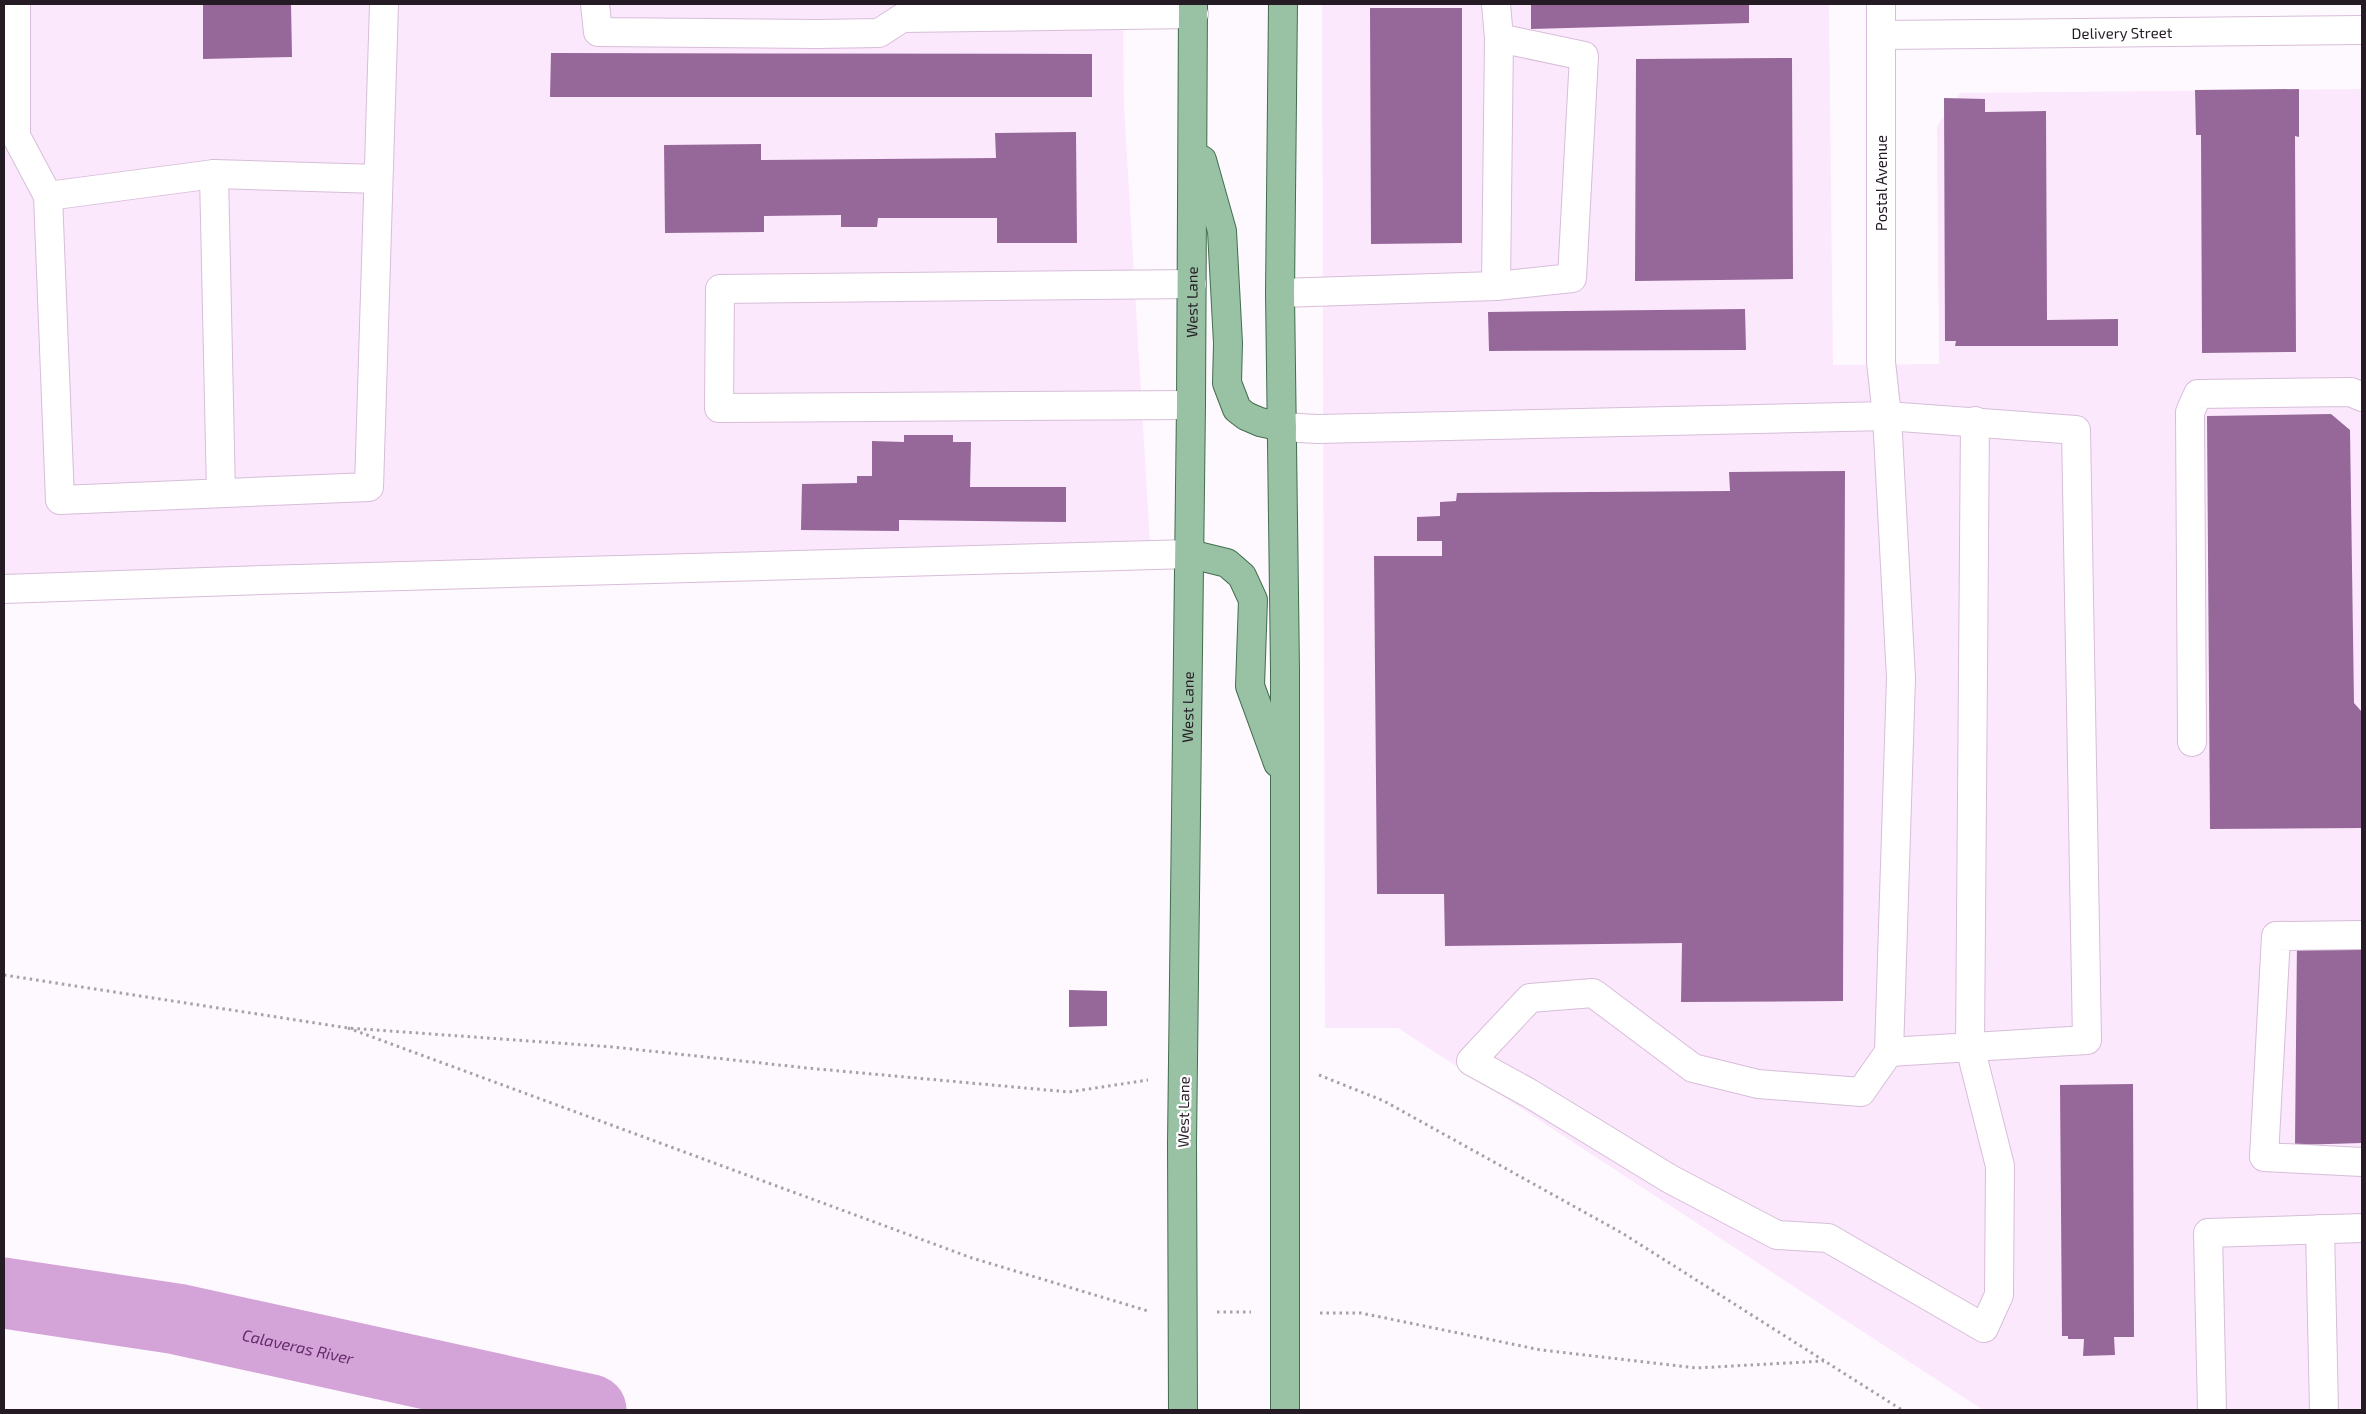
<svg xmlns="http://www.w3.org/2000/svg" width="2366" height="1414" font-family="'Exo 2',sans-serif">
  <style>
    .built { fill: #fce8fd }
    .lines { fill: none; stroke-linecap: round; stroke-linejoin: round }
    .river { stroke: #d4a3d8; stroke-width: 71 }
    .building { fill: #956899 }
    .minor-casing { stroke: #d7bdd9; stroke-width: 30 }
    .major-casing { stroke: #436d4f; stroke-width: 30 }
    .path { stroke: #a6a0a7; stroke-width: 3; stroke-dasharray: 2.5 4; stroke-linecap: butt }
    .minor { stroke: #fff; stroke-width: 28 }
    .major { stroke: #98c2a3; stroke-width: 28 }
    .major-bridge-casing { stroke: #436d4f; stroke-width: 30; stroke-linecap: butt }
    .major-bridge { stroke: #98c2a3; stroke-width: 28 }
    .labels { text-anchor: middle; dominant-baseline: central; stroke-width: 4.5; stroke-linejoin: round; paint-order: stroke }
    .street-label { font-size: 15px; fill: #241b25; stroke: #fff }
    .water-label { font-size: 16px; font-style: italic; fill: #652a6b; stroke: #fff }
  </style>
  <rect width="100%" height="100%" fill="#fef9ff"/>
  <!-- built -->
  <path class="built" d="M4,4H1123L1124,105L1150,544L4,589Z
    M1322,4H1829L1833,365L1939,364L1937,126L1960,93L2362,89V1410H1983L1398,1028H1325Z"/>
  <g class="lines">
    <!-- river -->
    <path class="river" id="s1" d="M4,1293L177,1319L591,1410"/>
  </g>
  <!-- building -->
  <path class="building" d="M203,4H291L292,57L203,59Z
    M1531,4H1749V23L1531,29Z
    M1370,8H1462V243L1371,244Z
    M551,53L1092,54V97H550Z
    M1792,58L1793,279L1635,281L1636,59Z
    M2299,89V137L2295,136L2296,352L2202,353L2201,135H2196L2195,90Z
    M1944,98L1985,99V112L2046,111L2047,320L2118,319V346H1955L1956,341H1945Z
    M1076,132L1077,243H997V218H878L877,227H841V215L764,216V232L665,233L664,145L761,144V160L996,158L995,133Z
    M1745,309L1746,350L1489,351L1488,312Z
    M2331,414L2350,430L2354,703L2362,712V828L2210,829L2207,416Z
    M904,435H953V442H971L970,487H1066V522L899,520V531L801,530L802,484L857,483V476H872V441L904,442Z
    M1845,471L1843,1001L1681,1002L1682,943L1445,946L1444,894H1377L1374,556H1442V541H1417V517L1440,516V502L1456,501L1457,493L1730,491L1729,472Z
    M2362,939V1143L2295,1145L2297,940Z
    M1069,990L1107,991V1026L1069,1027Z
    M2133,1084L2134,1337H2114L2115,1355L2083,1356L2084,1339H2068V1336H2062L2060,1085Z"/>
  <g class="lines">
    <!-- minor casing -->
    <g class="minor-casing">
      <g id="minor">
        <path d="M16,4V136L48,196L60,500L369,487L384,4"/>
        <path d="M595,4L598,32L817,34L879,33L902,18L1194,14"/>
        <path d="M1881,4V362L1887,416L1901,678L1889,1052L1861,1092L1758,1084L1693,1068L1593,993L1530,998L1471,1061L1529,1093L1670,1179L1777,1235L1828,1238L1984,1328L1999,1295L2000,1166L1970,1047L1975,421"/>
        <path id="s2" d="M1881,35L2362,30"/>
        <path d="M48,196L214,174"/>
        <path d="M1496,286L1499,38"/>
        <path d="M1280,293L1496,286L1572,278L1584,56L1499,38L1496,4"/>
        <path d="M1191,405L719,408L720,289L1192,284"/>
        <path d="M1282,427L1317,429L1887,416L2076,430L2087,1040L1889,1052"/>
        <path d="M221,493L214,174L378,179"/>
        <path d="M4,589L262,580L1190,554"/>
        <path d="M2192,742L2190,412L2198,394L2351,392L2362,397"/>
        <path d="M2362,935L2276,936L2264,1157L2362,1162"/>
        <path d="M2320,1229L2324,1410"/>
        <path d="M2212,1410L2208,1233L2362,1228"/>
      </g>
    </g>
    <!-- major casing -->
    <g class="major-casing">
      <g id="major">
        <path d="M1283,4L1280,293L1285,669V1144"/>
        <path d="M1202,160L1222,231L1228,343L1227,383L1237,409L1246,416L1260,422L1282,427"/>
        <path d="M1190,554L1227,563L1242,576L1253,600L1250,686L1278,763"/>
        <path id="s3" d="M1182,1143L1191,405L1193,4"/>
      </g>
    </g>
    <!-- path -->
    <path class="path" d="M4,975L348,1028L613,1047L807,1068L1069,1092L1148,1080
      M348,1028L972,1258L1148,1311
      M1319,1075L1384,1101L1622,1233L1902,1410
      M1217,1312H1251
      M1320,1313H1361L1541,1350L1696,1368L1824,1361"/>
    <!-- minor -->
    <use href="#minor" class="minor"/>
    <!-- major -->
    <use href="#major" class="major"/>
    <!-- major-bridge casing -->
    <g class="major-bridge-casing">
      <path id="major-bridge" d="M1182,1143L1183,1410
        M1285,1144V1410"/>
    </g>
    <!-- major-bridge -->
    <use href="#major-bridge" class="major-bridge"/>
  </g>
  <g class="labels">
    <!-- street labels -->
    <g class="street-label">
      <text stroke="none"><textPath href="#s2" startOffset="241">Delivery Street</textPath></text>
      <text transform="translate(1881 183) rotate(-90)">Postal Avenue</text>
      <text stroke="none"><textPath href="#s3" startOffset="841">West Lane</textPath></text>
      <text stroke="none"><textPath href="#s3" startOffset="436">West Lane</textPath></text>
      <text transform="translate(1183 1112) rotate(-89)">West Lane</text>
    </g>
    <!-- water labels -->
    <g class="water-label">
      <text stroke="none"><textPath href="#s1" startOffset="299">Calaveras River</textPath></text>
    </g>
  </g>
  <!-- border -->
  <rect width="2366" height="1414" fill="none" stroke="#241b25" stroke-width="10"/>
</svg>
